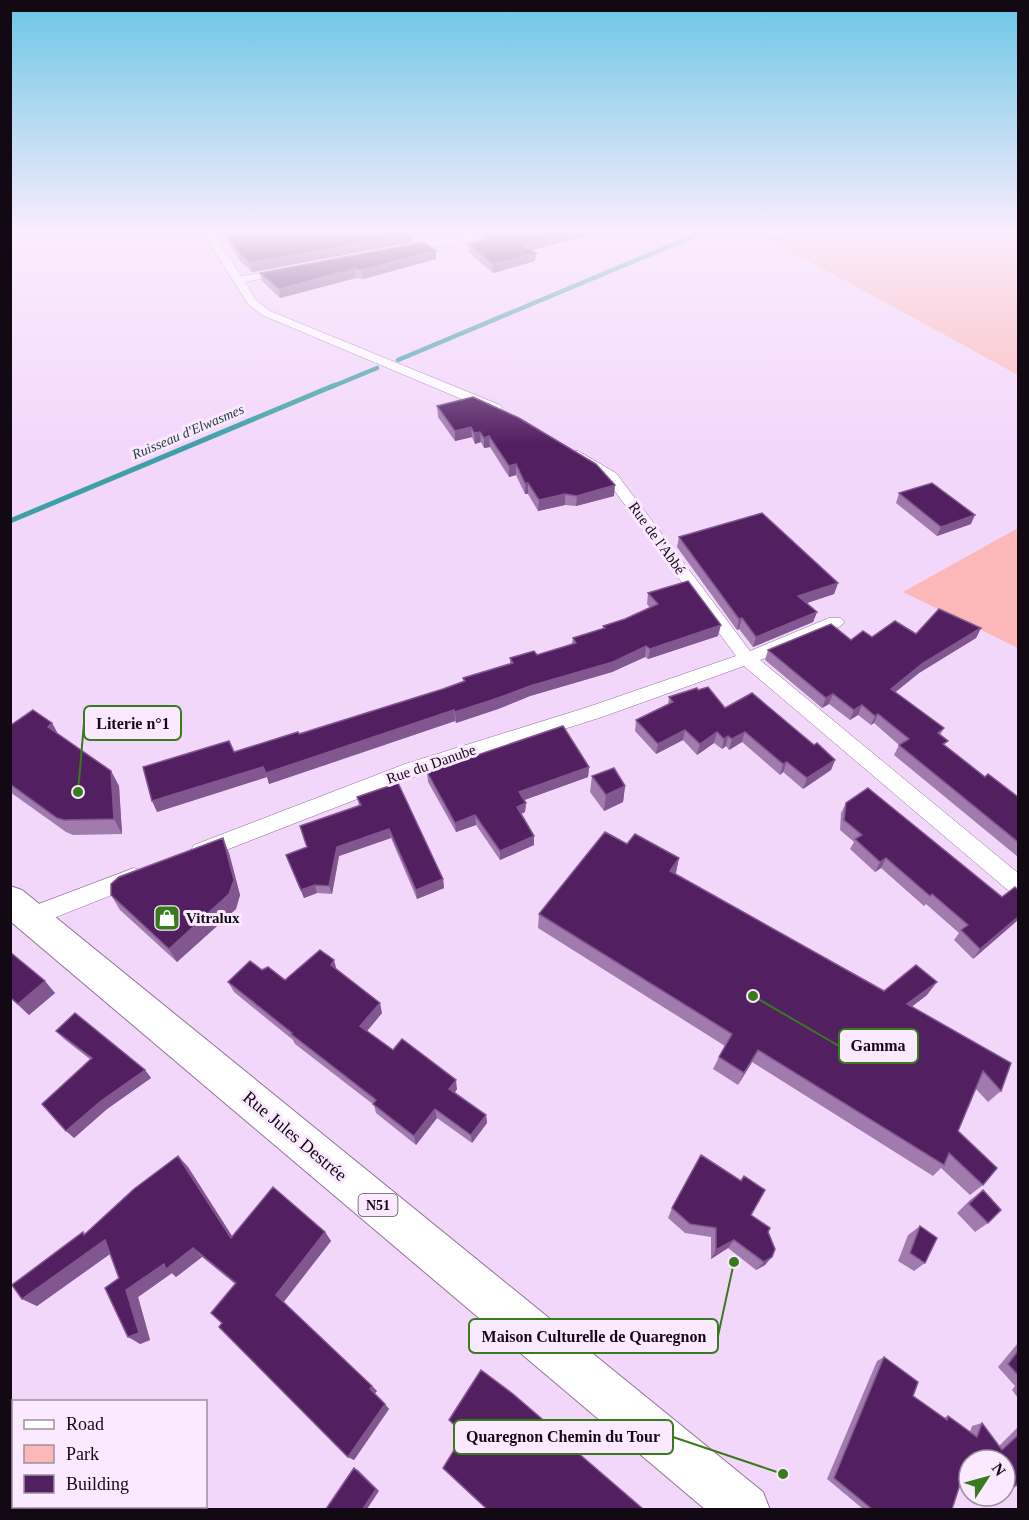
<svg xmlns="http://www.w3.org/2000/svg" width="1029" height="1520" font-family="Georgia,serif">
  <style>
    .green { fill: #fcb8b9 }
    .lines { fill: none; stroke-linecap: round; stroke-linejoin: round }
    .stream-far1 { stroke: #3ea0a6; stroke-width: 4.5 }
    .stream { stroke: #3ea0a6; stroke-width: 5 }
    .minor-casing { stroke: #8d7495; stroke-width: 1 }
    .primary-casing { stroke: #8d7495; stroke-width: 2 }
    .minor { fill: #fff; fill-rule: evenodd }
    .primary { fill: #fff; fill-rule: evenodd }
    .wall { fill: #a27bae }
    .shaded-wall { fill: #82568f }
    .building { fill: #521f61; stroke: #82568f; stroke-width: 1.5 }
    .labels { text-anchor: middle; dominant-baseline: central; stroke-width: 6; stroke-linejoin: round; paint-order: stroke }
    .far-water-label { font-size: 14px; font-style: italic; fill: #243d3d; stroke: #fae9ff }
    .shield { fill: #fae9ff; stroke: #584c5b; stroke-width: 1.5 }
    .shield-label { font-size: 14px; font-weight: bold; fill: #130915 }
    .street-label { font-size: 15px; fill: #130915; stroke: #fae9ff }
    .poi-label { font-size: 15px; font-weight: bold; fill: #130915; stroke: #fae9ff; text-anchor: start }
    .near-street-label { font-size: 18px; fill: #130915; stroke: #fae9ff }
    .leader { fill: none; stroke: #387b1c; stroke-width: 2 }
    .callout-dot { fill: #387b1c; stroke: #fae9ff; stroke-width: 2 }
    .callout { fill: #fae9ff; stroke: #387b1c; stroke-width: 2 }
    .callout-label { font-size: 16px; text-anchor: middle; font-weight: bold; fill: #130915 }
  </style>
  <rect width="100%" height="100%" fill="#f3d7fb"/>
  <!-- green -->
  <path class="green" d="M758,233L781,235L779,233H1018V375Z
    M1018,528V648L903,592Z"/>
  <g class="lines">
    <!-- stream-far1 -->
    <path class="stream-far1" d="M398,360L701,233
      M331,387L377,368"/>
    <!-- stream -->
    <path class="stream" d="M10,521L335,385"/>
    <!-- minor casing -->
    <g class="minor-casing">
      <path id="minor" d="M203,233H213L241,276L289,269V273L245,282L256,300L270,311L500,405L502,408L500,411H490L262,315L248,304Z
        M477,233H497L492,236L402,252L397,249L402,246Z
        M578,451L616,473L750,651L829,618H841L844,622L841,626L760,660L1018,873V894L1010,892L744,666L602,717L419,775L208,857L201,860L194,857L190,851L194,845L405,764L588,707L736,656L606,479L573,458L571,455L573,452Z
        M134,868L142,871L145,877L142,883L31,927L23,924L20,917L23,910Z"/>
    </g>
    <!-- primary casing -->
    <g class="primary-casing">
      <path id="primary" d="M10,886L22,890L763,1492L770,1510H706L10,921Z"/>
    </g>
    <!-- minor -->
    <use href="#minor" class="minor"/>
    <!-- primary -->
    <use href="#primary" class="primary"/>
  </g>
  <!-- wall -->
  <path class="wall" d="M222,233H410L412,234L413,242L252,272L241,262Z
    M481,233H595L531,250L535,261L493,273L468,252V244L482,240Z
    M618,233H647V235L638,234L637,238L618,236Z
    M436,259L363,279L356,278L280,298L262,281L260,273Z
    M437,406L614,496L576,506L565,505L538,511L528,494H525L516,475L509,477L490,447L484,448L481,442L475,444L472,437L455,441L438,417Z
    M899,493L971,524L937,536L896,503Z
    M679,537L838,583L834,594L807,603L817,612L813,622L753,647L739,629L737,630L677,547Z
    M648,593L718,636L648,659L645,657L612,672L530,696L498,709L456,723L455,721L269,784L267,777L157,812L234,752L299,734L443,689L463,682V678L510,664V658L537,655L572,644L573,638L603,629V626L625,619L650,608L647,604Z
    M981,628L976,638L919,673L895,692L944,728L940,735L945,746L985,777L1018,797V857L894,755L899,745L874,723L871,725L858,715L850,720L829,704L822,708L765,660L768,650L872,637Z
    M698,690L725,708L814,745L835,760L831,770L803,789L783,772L780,775L742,742L729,750L726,746L722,749L714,743L697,755L683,740L656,754L635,731L636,720L668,705L669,697Z
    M52,723L58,734L111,771L119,786L122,834L73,835L66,832L10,792V725Z
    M589,767L588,777L524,800L526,803L525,812L521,814L534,845L500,860L476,825L456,832L428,782L427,772Z
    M592,776L625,786L623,802L604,811L590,792Z
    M357,797L443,879L444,888L417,899L391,838L339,856L332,894L317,893L304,898L286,855L307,847L359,806Z
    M846,803L1018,920L973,959L954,940L959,933L926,904L924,906L881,868L875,872L850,849L854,842L840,830L841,813Z
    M627,844L679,858L675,874L884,991L927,995L911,1007L1011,1063L1001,1091L988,1102L975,1088L958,1131L983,1185L970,1195L941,1168L933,1176L752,1062L738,1085L713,1069L719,1057L725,1046L538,928L539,914Z
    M229,853L240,895L236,909L177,962L120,910L111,895Z
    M10,952L55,993L29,1015L10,998Z
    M262,970L285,980L337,970L382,1013L367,1031L393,1050L457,1089L455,1092L486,1115L487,1123L472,1143L437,1118L416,1145L376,1113L374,1105L295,1044L293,1040L234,992L228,982Z
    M56,1031L145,1070L151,1078L107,1109L74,1138L91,1060L64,1039Z
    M178,1156L188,1167L232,1236L325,1232L331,1241L283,1302L372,1386L377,1391L374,1394L389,1409L354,1460L348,1457L222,1323L235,1284L202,1257L176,1277L172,1273L138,1297L150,1340L140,1344L119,1278L110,1254L37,1306L22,1299L83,1232L85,1234Z
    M983,1190L988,1223L975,1232L957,1213L970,1200Z
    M672,1208L751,1215L768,1232L765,1265L756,1270L728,1248L711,1259V1237L685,1233L668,1218Z
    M920,1226L925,1263L914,1271L898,1261L908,1235Z
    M1018,1343V1398L1012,1390L1015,1386L998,1367Z
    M884,1357L913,1396L943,1418L948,1416L970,1432L972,1426L982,1423L999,1446L1018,1427V1488L1016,1486L969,1460V1481L963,1475L952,1509H863L827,1479L877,1361Z
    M983,1496H1005L999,1501L989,1502Z"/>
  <!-- shaded-wall -->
  <path class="shaded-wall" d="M566,233H595L522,253V245Z
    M412,234L413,242L252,272L250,263Z
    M436,251V259L363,279L362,270Z
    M536,253L535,261L493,273V264Z
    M354,269L356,278L280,298L279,289Z
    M471,427L472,437L455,441V431Z
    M480,432L481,442L475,444L474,433Z
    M489,436L490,447L484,448V438Z
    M516,464V475L509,477V466Z
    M525,483H528V494H525Z
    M615,485L614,496L576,506L577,496Z
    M565,494V505L538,511L539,500Z
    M975,515L971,524L937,536L941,527Z
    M838,583L834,594L795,607L798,596Z
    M817,612L813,622L753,647L756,637Z
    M742,618L739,629L737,630L739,619Z
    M721,625L718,636L648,659L650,649Z
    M981,628L976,638L919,673L887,699L891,689L923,663Z
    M646,646L645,657L612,672L530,696L498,709L456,723L455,712L530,686Z
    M833,694L829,704L822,708L826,698Z
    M862,705L858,715L850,720L854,710Z
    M454,710L455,721L269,784L266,773Z
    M878,714L874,723L871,725L875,716Z
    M52,723L60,738L48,727Z
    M685,730L683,740L656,754L658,744Z
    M717,732L714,743L697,755L700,744Z
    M745,732L742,742L729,750L732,739Z
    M728,736L726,746L722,749L724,739Z
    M835,760L831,770L803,789L807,778Z
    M787,762L783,772L780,775L783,764Z
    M263,767L267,777L157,812L152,801Z
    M589,767L588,777L519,802V792Z
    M111,771L119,786L122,834L114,819Z
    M625,786L623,802L604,811L606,795Z
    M526,803L525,812L517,816V807Z
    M475,815L476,825L456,832L455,823Z
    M389,829L391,838L339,856L332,894L329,886L337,847Z
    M534,836V845L500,860V851Z
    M223,838L229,853L240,895L236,909L177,962L169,949Z
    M679,858L676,873L667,886L670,871Z
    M886,858L881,868L875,872L880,862Z
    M443,879L444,888L417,899L416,890Z
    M315,885L317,893L304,898L301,890Z
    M1018,917V920L973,959L980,949Z
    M334,960L337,971L331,965Z
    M45,981L55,993L29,1015L18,1004Z
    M937,982L927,995L897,1018L907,1004Z
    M380,1003L382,1013L363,1036L360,1026Z
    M758,1050L752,1062L738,1085L744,1073Z
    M145,1070L151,1078L107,1109L74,1138L66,1131L101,1101Z
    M456,1080L457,1089L451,1098L449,1089Z
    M435,1109L437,1118L416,1145L414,1136Z
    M486,1115L487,1123L472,1143L471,1135Z
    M178,1156L188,1167L239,1247L231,1238Z
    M325,1232L331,1241L283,1303L276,1295Z
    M105,1240L117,1249L37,1306L22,1299Z
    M734,1240L728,1248L711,1259L716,1250Z
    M193,1248L202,1257L176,1277L172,1273L138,1297L150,1340L140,1344L128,1337L126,1290L164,1264Z
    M772,1257L765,1265L756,1270L764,1262Z
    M372,1386L377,1391L374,1394L370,1389Z
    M385,1404L389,1409L354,1460L348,1457Z
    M354,1468L358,1470L379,1491L367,1509H363Z"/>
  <!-- building -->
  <path class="building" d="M225,233H410L412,234L250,263L239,253Z
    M482,233H566L522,245L536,253L493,264L468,244L492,238Z
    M424,242L436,251L362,270L354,269L279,289L260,273Z
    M473,397L519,418L596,464L615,485L577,496L565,494L539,500L528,483H525L516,464L509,466L489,436L484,438L480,432L474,433L471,427L455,431L437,406Z
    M932,483L975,515L941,527L899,493Z
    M762,513L838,583L798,596L817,612L756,637L742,618L739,619L679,537Z
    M688,581L721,625L650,649L646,646L613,662L530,686L498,698L455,712L454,710L266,773L263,767L152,801L143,767L229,741L234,752L298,732L299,734L443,689L465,681L463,678L513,663L510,658L534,651L537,655L576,643L573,638L605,628L603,626L625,619L658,604L648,593Z
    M939,609L981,628L923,663L891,689L944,728L938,733L948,741L943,744L985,777L988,774L1018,797V842L899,745L909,739L878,714L875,716L862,705L854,710L833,694L826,698L768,650L831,624L851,640L863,631L872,637L895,621L916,634Z
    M708,687L725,708L752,693L814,745L817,743L835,760L807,778L787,762L783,764L745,732L732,739L728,736L724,739L717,732L700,744L685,730L658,744L636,720L673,702L669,697L697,688L698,690Z
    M33,710L52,723L48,727L111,771L114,819L64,820L57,818L10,784V725H11Z
    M563,726L589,767L519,792L526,803L517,807L534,836L500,851L475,815L455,823L427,772Z
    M614,768L625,786L606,795L592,776Z
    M398,783L443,879L416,890L389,829L337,847L329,886L315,885L301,890L286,855L307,847L300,826L361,805L357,797Z
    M868,788L1002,897L1015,887L1018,890V917L980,949L961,930L968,925L932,894L930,896L886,858L880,862L855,839L862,835L844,820L846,803Z
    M605,832L627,844L635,834L679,858L670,871L884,991L916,965L937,982L907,1004L1011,1063L1001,1091L983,1071L958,1131L997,1168L983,1185L949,1153L944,1165L758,1050L744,1073L719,1057L732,1034L539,914Z
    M223,838L234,880L229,894L169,949L111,895V884L119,877Z
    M320,950L334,960L331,965L380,1003L360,1026L393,1050L402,1039L456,1080L449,1089L486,1115L471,1135L435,1109L414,1136L373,1104L376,1100L291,1034L292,1033L228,982L250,961L262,970L268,967L285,980Z
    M10,952L45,981L18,1004L10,997Z
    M75,1013L145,1070L101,1101L66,1131L42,1104L92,1058L56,1031Z
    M701,1155L741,1181L744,1176L765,1190L751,1215L770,1228L768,1232L775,1249L772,1257L764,1262L734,1240L716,1250V1228L690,1224L672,1208Z
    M178,1156L231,1238L273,1187L325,1232L276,1295L372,1386L370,1389L385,1404L348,1457L219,1327L222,1323L211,1313L236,1283L193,1248L166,1269L164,1264L126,1290L139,1333L128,1337L105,1288L119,1278L105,1240L22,1299L12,1285L83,1232L84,1235L134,1189Z
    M983,1190L1001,1210L988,1223L969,1204Z
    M920,1226L937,1238L925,1263L910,1253Z
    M1018,1351V1375L1008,1364Z
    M884,1357L918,1382L913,1396L947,1420L948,1416L977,1437L982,1423L1002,1450L1018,1435V1483L1005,1496V1460H969V1469L966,1466L952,1509H872L834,1478Z
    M481,1370L513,1394L542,1419L541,1421L643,1509H487L443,1468L464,1434L449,1420Z
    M354,1468L376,1489L363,1509H326Z
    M994,1496H1005L999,1501Z"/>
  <!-- sky -->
  <linearGradient id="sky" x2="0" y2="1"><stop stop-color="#6bc6e6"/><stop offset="0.52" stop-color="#faedfd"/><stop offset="1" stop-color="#faedfd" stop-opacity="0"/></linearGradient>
  <rect width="1029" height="445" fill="url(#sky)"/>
  <!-- icons -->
  <defs>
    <g id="shop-square" transform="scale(1.35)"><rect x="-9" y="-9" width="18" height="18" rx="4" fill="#387b1c" stroke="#fae9ff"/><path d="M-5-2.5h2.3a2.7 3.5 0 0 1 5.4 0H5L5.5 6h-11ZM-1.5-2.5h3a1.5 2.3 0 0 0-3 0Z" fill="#fff"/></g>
  </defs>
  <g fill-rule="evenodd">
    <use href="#shop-square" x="167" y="918"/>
  </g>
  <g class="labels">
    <!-- far-water labels -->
    <g class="far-water-label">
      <text transform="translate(188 432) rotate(-23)">Ruisseau d'Elwasmes</text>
    </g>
    <!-- shield labels -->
    <rect class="shield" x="358.5" y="1194" width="39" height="22" rx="4.5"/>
    <g class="shield-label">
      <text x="378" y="1205">N51</text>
    </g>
    <!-- street labels -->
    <g class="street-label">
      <text transform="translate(657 538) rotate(54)">Rue de l'Abbé</text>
      <text transform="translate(431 764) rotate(-19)">Rue du Danube</text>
    </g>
    <!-- poi labels -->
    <g class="poi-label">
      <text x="186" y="918">Vitralux</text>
    </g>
    <!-- near-street labels -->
    <g class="near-street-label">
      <text transform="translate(295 1136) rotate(40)">Rue Jules Destrée</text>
    </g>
  </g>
  <!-- callouts -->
  <path class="leader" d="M78 792L84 723M753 996L839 1046M734 1262L718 1336M783 1474L673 1437"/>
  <g class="callout-dot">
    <circle cx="78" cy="792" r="6"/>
    <circle cx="753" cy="996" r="6"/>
    <circle cx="734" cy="1262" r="6"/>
    <circle cx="783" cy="1474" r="6"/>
  </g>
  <g class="callout">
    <rect x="84" y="706" width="97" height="34" rx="6"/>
    <rect x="839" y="1029" width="79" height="34" rx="6"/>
    <rect x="469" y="1319" width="249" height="34" rx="6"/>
    <rect x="454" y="1420" width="219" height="34" rx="6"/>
  </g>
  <g class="callout-label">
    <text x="133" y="729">Literie n°1</text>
    <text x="878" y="1051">Gamma</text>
    <text x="594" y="1342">Maison Culturelle de Quaregnon</text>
    <text x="563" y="1442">Quaregnon Chemin du Tour</text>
  </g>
  <!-- border -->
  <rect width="1029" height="1520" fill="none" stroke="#130915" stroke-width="24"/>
  <!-- legend -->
  <rect x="12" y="1400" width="195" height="108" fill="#fae9ff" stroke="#9e8fa1" stroke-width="1.5"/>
  <rect x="24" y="1420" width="30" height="9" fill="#ffffff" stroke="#9e8fa1" stroke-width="1.5"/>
  <text x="66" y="1430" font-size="18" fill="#130915">Road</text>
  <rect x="24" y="1445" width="30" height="18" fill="#fcb8b9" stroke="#9e8fa1" stroke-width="1.5"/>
  <text x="66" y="1460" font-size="18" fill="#130915">Park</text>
  <rect x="24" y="1475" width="30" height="18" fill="#521f61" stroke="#9e8fa1" stroke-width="1.5"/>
  <text x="66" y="1490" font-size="18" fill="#130915">Building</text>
  <!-- north arrow -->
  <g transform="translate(987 1478) rotate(54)"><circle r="28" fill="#fae9ff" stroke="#9e8fa1" stroke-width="1.5"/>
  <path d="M0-4.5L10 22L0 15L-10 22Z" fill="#387b1c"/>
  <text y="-9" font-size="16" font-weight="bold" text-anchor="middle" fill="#130915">N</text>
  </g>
</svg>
